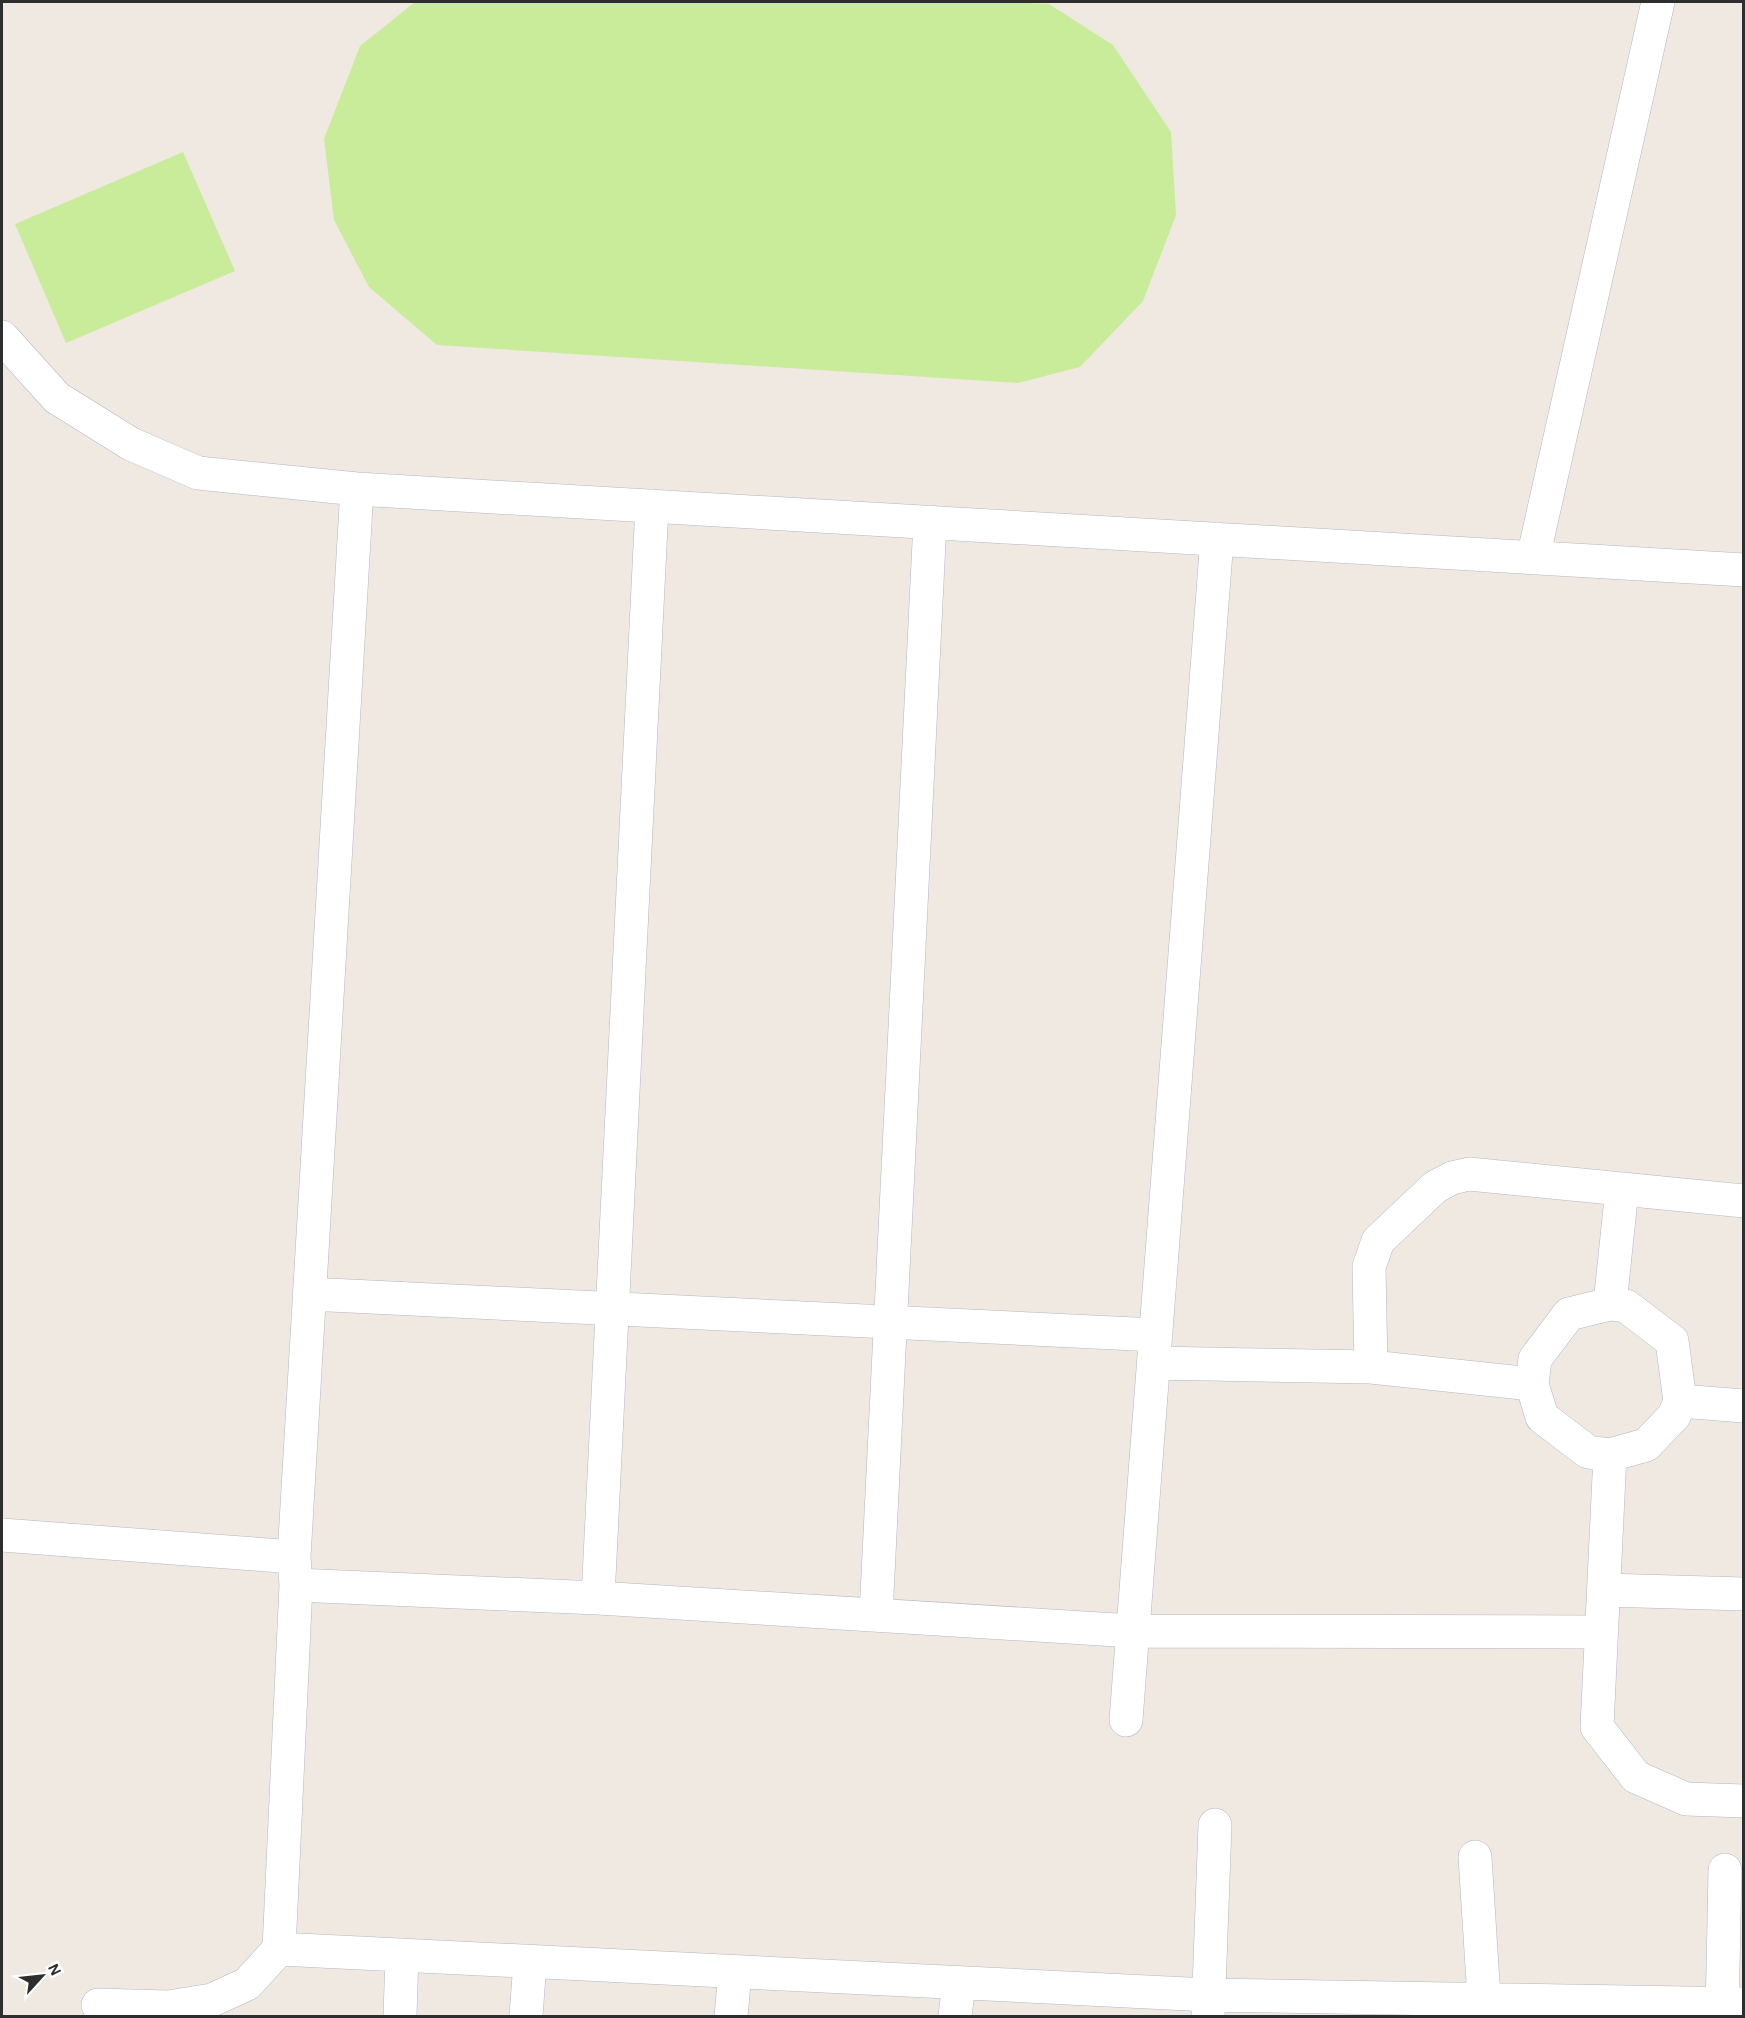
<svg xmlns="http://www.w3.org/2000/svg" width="1745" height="2018" font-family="'Alegreya Sans',sans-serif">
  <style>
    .pitch { fill: #c9ec9a }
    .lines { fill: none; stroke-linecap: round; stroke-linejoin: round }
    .street-casing { stroke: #b4b7c1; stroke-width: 34 }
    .street { stroke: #fff; stroke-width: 33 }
  </style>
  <rect width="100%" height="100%" fill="#efe9e1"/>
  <!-- pitch -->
  <path class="pitch" d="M415,2H1007L1049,4L1113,45L1171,132L1176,215L1143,301L1080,367L1018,383L437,345L369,287L334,220L324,139L360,46Z
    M183,152L235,271L66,343L15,224Z"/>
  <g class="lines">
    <!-- street casing -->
    <g class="street-casing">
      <path id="street" d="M2,337L57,398L131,444L198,473L357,489L1744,570
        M1533,558L1658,2
        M309,1294L1156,1335
        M1610,1304L1626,1306L1672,1341L1680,1401L1674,1416L1646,1445L1610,1455L1588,1452L1542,1417L1532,1384L1535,1359L1569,1314Z
        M1610,1304L1622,1189
        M1154,1363L1371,1367
        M1532,1384L1371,1367L1369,1267L1378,1241L1435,1187L1452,1178L1469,1174L1744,1201
        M1680,1401L1744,1406
        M1610,1455L1597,1727L1636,1777L1686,1799L1744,1801
        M2,1535L294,1557
        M296,1585L598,1598L1133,1631L1601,1632
        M1604,1590L1744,1594
        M598,1598L652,506
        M876,1615L930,522
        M1126,1720L1217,539
        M1475,1857L1484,1998L1483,2016
        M279,1949L1208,1995L1744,2004
        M98,2005L168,2007L212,2000L247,1984L279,1949L296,1585L294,1557L357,489
        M400,2016L402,1956
        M526,2016L530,1962
        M731,2016L735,1972
        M955,2016L959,1983
        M1208,2016L1215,1825
        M1722,2016L1725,1870"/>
    </g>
    <!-- street -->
    <use href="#street" class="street"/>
  </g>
  <!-- border -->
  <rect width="1745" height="2018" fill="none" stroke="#2e2e2e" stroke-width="6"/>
  <!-- north arrow -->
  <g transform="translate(42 1976) rotate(63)" stroke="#ffffff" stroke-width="4.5" paint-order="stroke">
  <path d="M0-4.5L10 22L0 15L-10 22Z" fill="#2e2e2e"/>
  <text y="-9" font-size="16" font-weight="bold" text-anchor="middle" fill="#2e2e2e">N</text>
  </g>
</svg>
